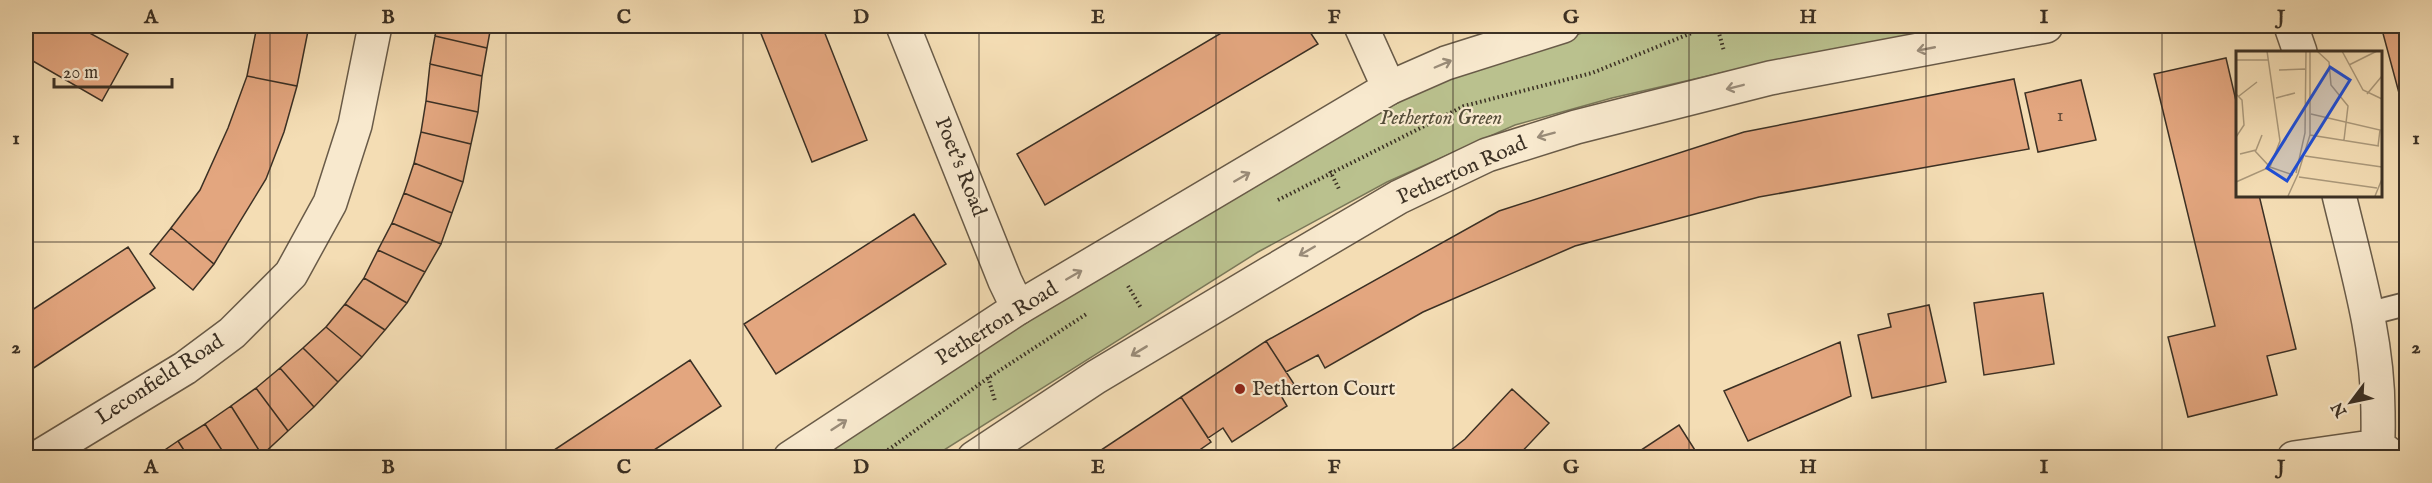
<svg xmlns="http://www.w3.org/2000/svg" width="2432" height="483" font-family="'IM FELL English',serif">
  <style>
    .green { fill: #bac18e; stroke: #7a7859; stroke-width: 1.5 }
    .building { fill: #e3a67f; stroke: #3b3024; stroke-width: 1.5 }
    .lines { fill: none; stroke-linecap: round; stroke-linejoin: round }
    .service-casing { stroke: #695b48; stroke-width: 26 }
    .minor-casing { stroke: #695b48; stroke-width: 36 }
    .tertiary-casing { stroke: #695b48; stroke-width: 36 }
    .path { stroke: #3b3024; stroke-width: 4; stroke-dasharray: 1.5 3; stroke-linecap: butt }
    .service { stroke: #f8e9ce; stroke-width: 22 }
    .minor { stroke: #f8e9ce; stroke-width: 33 }
    .tertiary { stroke: #f8e9ce; stroke-width: 33 }
    .oneway { stroke: #9a8c79 }
    .grid { fill: none; stroke: #3b3024; stroke-width: 1.5; stroke-opacity: 0.55 }
    .poi-dot { fill: #8f2418; stroke: #f8e9ce; stroke-width: 2 }
    .labels { text-anchor: middle; dominant-baseline: central; stroke-width: 4.5; stroke-linejoin: round; paint-order: stroke }
    .number-label { font-size: 18px; fill: #654e3b }
    .park-label { font-size: 21px; font-style: italic; fill: #544d39; stroke: #f8e9ce }
    .street-label { font-size: 21px; fill: #3b3024; stroke: #f8e9ce }
    .poi-label { font-size: 21px; fill: #3b3024; stroke: #f8e9ce; text-anchor: start }
    .inset-road { fill: none; stroke: #aa987a; stroke-width: 1.5 }
    .view { fill: #1d4ed8; fill-opacity: 0.15; stroke: #1d4ed8; stroke-width: 3 }
    .inset-edge { fill: none; stroke: #3b3024; stroke-width: 3 }
    .neatline { fill: none; stroke: #3b3024; stroke-width: 2 }
    .grid-label { font-size: 20px; text-anchor: middle; font-weight: bold; fill: #3b3024 }
  </style>
  <rect width="100%" height="100%" fill="#f4ddb4"/>
  <filter id="stains"><feTurbulence type="fractalNoise" baseFrequency=".00333" numOctaves="4"/><feColorMatrix values="0 0 0 0 .2 0 0 0 0 .09 0 0 0 0 .02 0 0 0 .5 -.17"/></filter>
  <radialGradient id="worn" r=".72"><stop offset=".6" stop-color="#630" stop-opacity="0"/><stop offset="1" stop-color="#630" stop-opacity=".3"/></radialGradient>
  <!-- green -->
  <path class="green" d="M1607,26H1975L1725,72L1612,98L1515,125L1387,182L1258,252L933,457L815,458L936,375L1404,96L1497,57Z"/>
  <!-- building -->
  <path class="building" d="M26,26H77L128,54L102,101L26,57Z
    M257,26H309L297,86L247,76Z
    M437,26H491L487,48L435,36Z
    M758,26H822L867,140L812,162Z
    M1233,26H1306L1318,44L1045,205L1017,154Z
    M2381,26H2406V119Z
    M435,36L487,48L482,76L430,64Z
    M2226,58L2237,105V195H2259L2296,349L2267,356L2277,395L2188,417L2168,337L2215,326L2154,74Z
    M430,64L482,76L478,112L426,101Z
    M247,76L297,86L284,132L266,179L214,264L171,228L200,190L228,128Z
    M2014,79L2029,149L1759,197L1575,246L1423,312L1325,368L1318,355L1286,372L1266,341L1499,211L1744,132Z
    M2081,80L2096,140L2038,152L2025,93Z
    M426,101L478,112L471,144L421,132Z
    M421,132L471,144L463,182L414,163Z
    M414,163L463,182L452,213L404,193Z
    M404,193L452,213L441,244L392,223Z
    M914,214L946,264L776,374L744,324Z
    M392,223L441,244L425,272L378,250Z
    M171,228L214,264L193,290L150,254Z
    M128,247L155,288L26,373V314Z
    M378,250L425,272L407,303L364,278Z
    M364,278L407,303L385,330L345,304Z
    M2043,293L2054,364L1984,375L1974,303Z
    M345,304L385,330L362,357L326,327Z
    M1929,305L1946,382L1872,398L1858,335L1891,327L1888,314Z
    M326,327L362,357L338,382L303,348Z
    M1266,341L1294,384L1280,394L1287,406L1232,442L1223,428L1208,438L1181,397Z
    M1840,342L1851,396L1748,441L1724,391Z
    M303,348L338,382L314,407L280,368Z
    M690,360L721,406L642,458H542Z
    M280,368L314,407L288,431L256,388Z
    M256,388L288,431L262,455L231,406Z
    M1512,389L1549,423L1516,458H1441L1465,439Z
    M1181,397L1211,442L1188,458H1089Z
    M231,406L262,455L258,458H227L205,424Z
    M205,424L227,458H189L178,441Z
    M1679,425L1700,458H1629Z
    M178,441L189,458H153Z"/>
  <g class="lines">
    <!-- service casing -->
    <g class="service-casing">
      <path id="service" d="M2367,314L2406,304"/>
    </g>
    <!-- minor casing -->
    <g class="minor-casing">
      <path id="minor" d="M903,26L1005,281L1018,308
        M1361,26L1389,88
        M2291,26L2300,52
        M2339,195C2356,266 2378,338 2378,412C2378,427 2379,442 2376,458
        M37,458L185,368L232,333L291,274L330,203L355,125L375,26
        M2294,458L2378,446L2394,458"/>
    </g>
    <!-- tertiary casing -->
    <g class="tertiary-casing">
      <path id="tertiary" d="M790,458L1018,308L1389,88L1446,63L1563,26
        M974,458L1096,377L1270,273L1399,197L1487,155L1576,127L1770,78L2046,26"/>
    </g>
    <!-- path -->
    <path class="path" d="M1717,26L1724,51
      M1330,171L1339,189
      M1278,200L1464,106L1592,73L1709,26
      M1128,286L1141,308
      M988,377L995,401
      M877,458L988,378L1088,313"/>
    <!-- service -->
    <use href="#service" class="service"/>
    <!-- minor -->
    <use href="#minor" class="minor"/>
    <!-- tertiary -->
    <use href="#tertiary" class="tertiary"/>
  </g>
  <!-- one-way arrows -->
  <defs><path id="oneway-shaft" d="M-6 0H5M1.5-3L5.5 0L1.5 3" fill="none" stroke-width="1.6" stroke-linecap="round" stroke-linejoin="round" transform="scale(1.5)"/></defs>
  <g class="oneway">
    <use href="#oneway-shaft" transform="translate(1926 49) rotate(169)"/>
    <use href="#oneway-shaft" transform="translate(1443 64) rotate(-23)"/>
    <use href="#oneway-shaft" transform="translate(1735 87) rotate(166)"/>
    <use href="#oneway-shaft" transform="translate(1546 135) rotate(165)"/>
    <use href="#oneway-shaft" transform="translate(1242 177) rotate(-30)"/>
    <use href="#oneway-shaft" transform="translate(1307 251) rotate(150)"/>
    <use href="#oneway-shaft" transform="translate(1074 275) rotate(-30)"/>
    <use href="#oneway-shaft" transform="translate(1139 351) rotate(149)"/>
    <use href="#oneway-shaft" transform="translate(839 425) rotate(-33)"/>
  </g>
  <!-- grid -->
  <path class="grid" d="M270,26V458M506,26V458M743,26V458M979,26V458M1216,26V458M1453,26V458M1689,26V458M1926,26V458M2162,26V458M26,242H2406"/>
  <!-- markers -->
  <circle class="poi-dot" cx="1240" cy="389" r="6"/>
  <g class="labels">
    <!-- number labels -->
    <g class="number-label">
      <text x="2060" y="116">1</text>
    </g>
    <!-- park labels -->
    <g class="park-label">
      <text x="1441" y="118">Petherton Green</text>
    </g>
    <!-- street labels -->
    <g class="street-label">
      <text transform="translate(960 167) rotate(68)">Poet's Road</text>
      <text transform="translate(1462 171) rotate(-24)">Petherton Road</text>
      <text transform="translate(997 324) rotate(-32)">Petherton Road</text>
      <text transform="translate(160 380) rotate(-33)">Leconfield Road</text>
    </g>
    <!-- poi labels -->
    <g class="poi-label">
      <text x="1252" y="389">Petherton Court</text>
    </g>
  </g>
  <!-- overview -->
  <g transform="translate(2236 51)">
    <rect width="146" height="146" fill="#f4ddb4"/>
    <path class="inset-road" d="M81,0L93,11L95,34L112,55L108,89M106,0L127,39L146,48M0,9H32M113,14L141,0M43,19L69,18M0,43L6,49L8,74L0,86M131,43L146,25M3,45L21,31M40,47L59,42M75,63L144,79L142,95M74,84L143,95M19,100L34,116L57,124M4,103L20,99L26,84M69,105L146,116M60,122L69,82L70,0M62,123L74,84V0M63,126L141,137M0,131L34,116L44,90L31,0M52,145L62,123M139,145L146,128"/>
    <path class="view" d="M94,16L114,29L51,130L31,117Z"/>
    <rect width="146" height="146" class="inset-edge"/>
  </g>
  <!-- margin -->
  <rect width="2432" height="483" fill="none" stroke="#f4ddb4" stroke-width="66"/>
  <!-- north arrow -->
  <g transform="translate(2351 402) rotate(238)" stroke="#f8e9ce" stroke-width="4.5" paint-order="stroke">
  <path d="M0-4.5L10 22L0 15L-10 22Z" fill="#3b3024"/>
  <text y="-9" font-size="16" font-weight="bold" text-anchor="middle" fill="#3b3024">N</text>
  </g>
  <!-- scale -->
  <path d="M54 78v9h118v-9" fill="none" stroke="#3b3024" stroke-width="3"/>
  <text x="63" y="78" font-size="18" fill="#3b3024" stroke="#f8e9ce" stroke-width="4.5" paint-order="stroke">20 m</text>
  <rect x="33" y="33" width="2366" height="417" class="neatline"/>
  <g class="grid-label">
    <text x="151" y="23">A</text>
    <text x="388" y="23">B</text>
    <text x="624" y="23">C</text>
    <text x="861" y="23">D</text>
    <text x="1098" y="23">E</text>
    <text x="1334" y="23">F</text>
    <text x="1571" y="23">G</text>
    <text x="1808" y="23">H</text>
    <text x="2044" y="23">I</text>
    <text x="2281" y="23">J</text>
    <text x="16" y="144">1</text>
    <text x="2416" y="144">1</text>
    <text x="16" y="353">2</text>
    <text x="2416" y="353">2</text>
    <text x="151" y="473">A</text>
    <text x="388" y="473">B</text>
    <text x="624" y="473">C</text>
    <text x="861" y="473">D</text>
    <text x="1098" y="473">E</text>
    <text x="1334" y="473">F</text>
    <text x="1571" y="473">G</text>
    <text x="1808" y="473">H</text>
    <text x="2044" y="473">I</text>
    <text x="2281" y="473">J</text>
  </g>
  <rect width="100%" height="100%" filter="url(#stains)"/>
  <rect width="100%" height="100%" fill="url(#worn)"/>
</svg>
